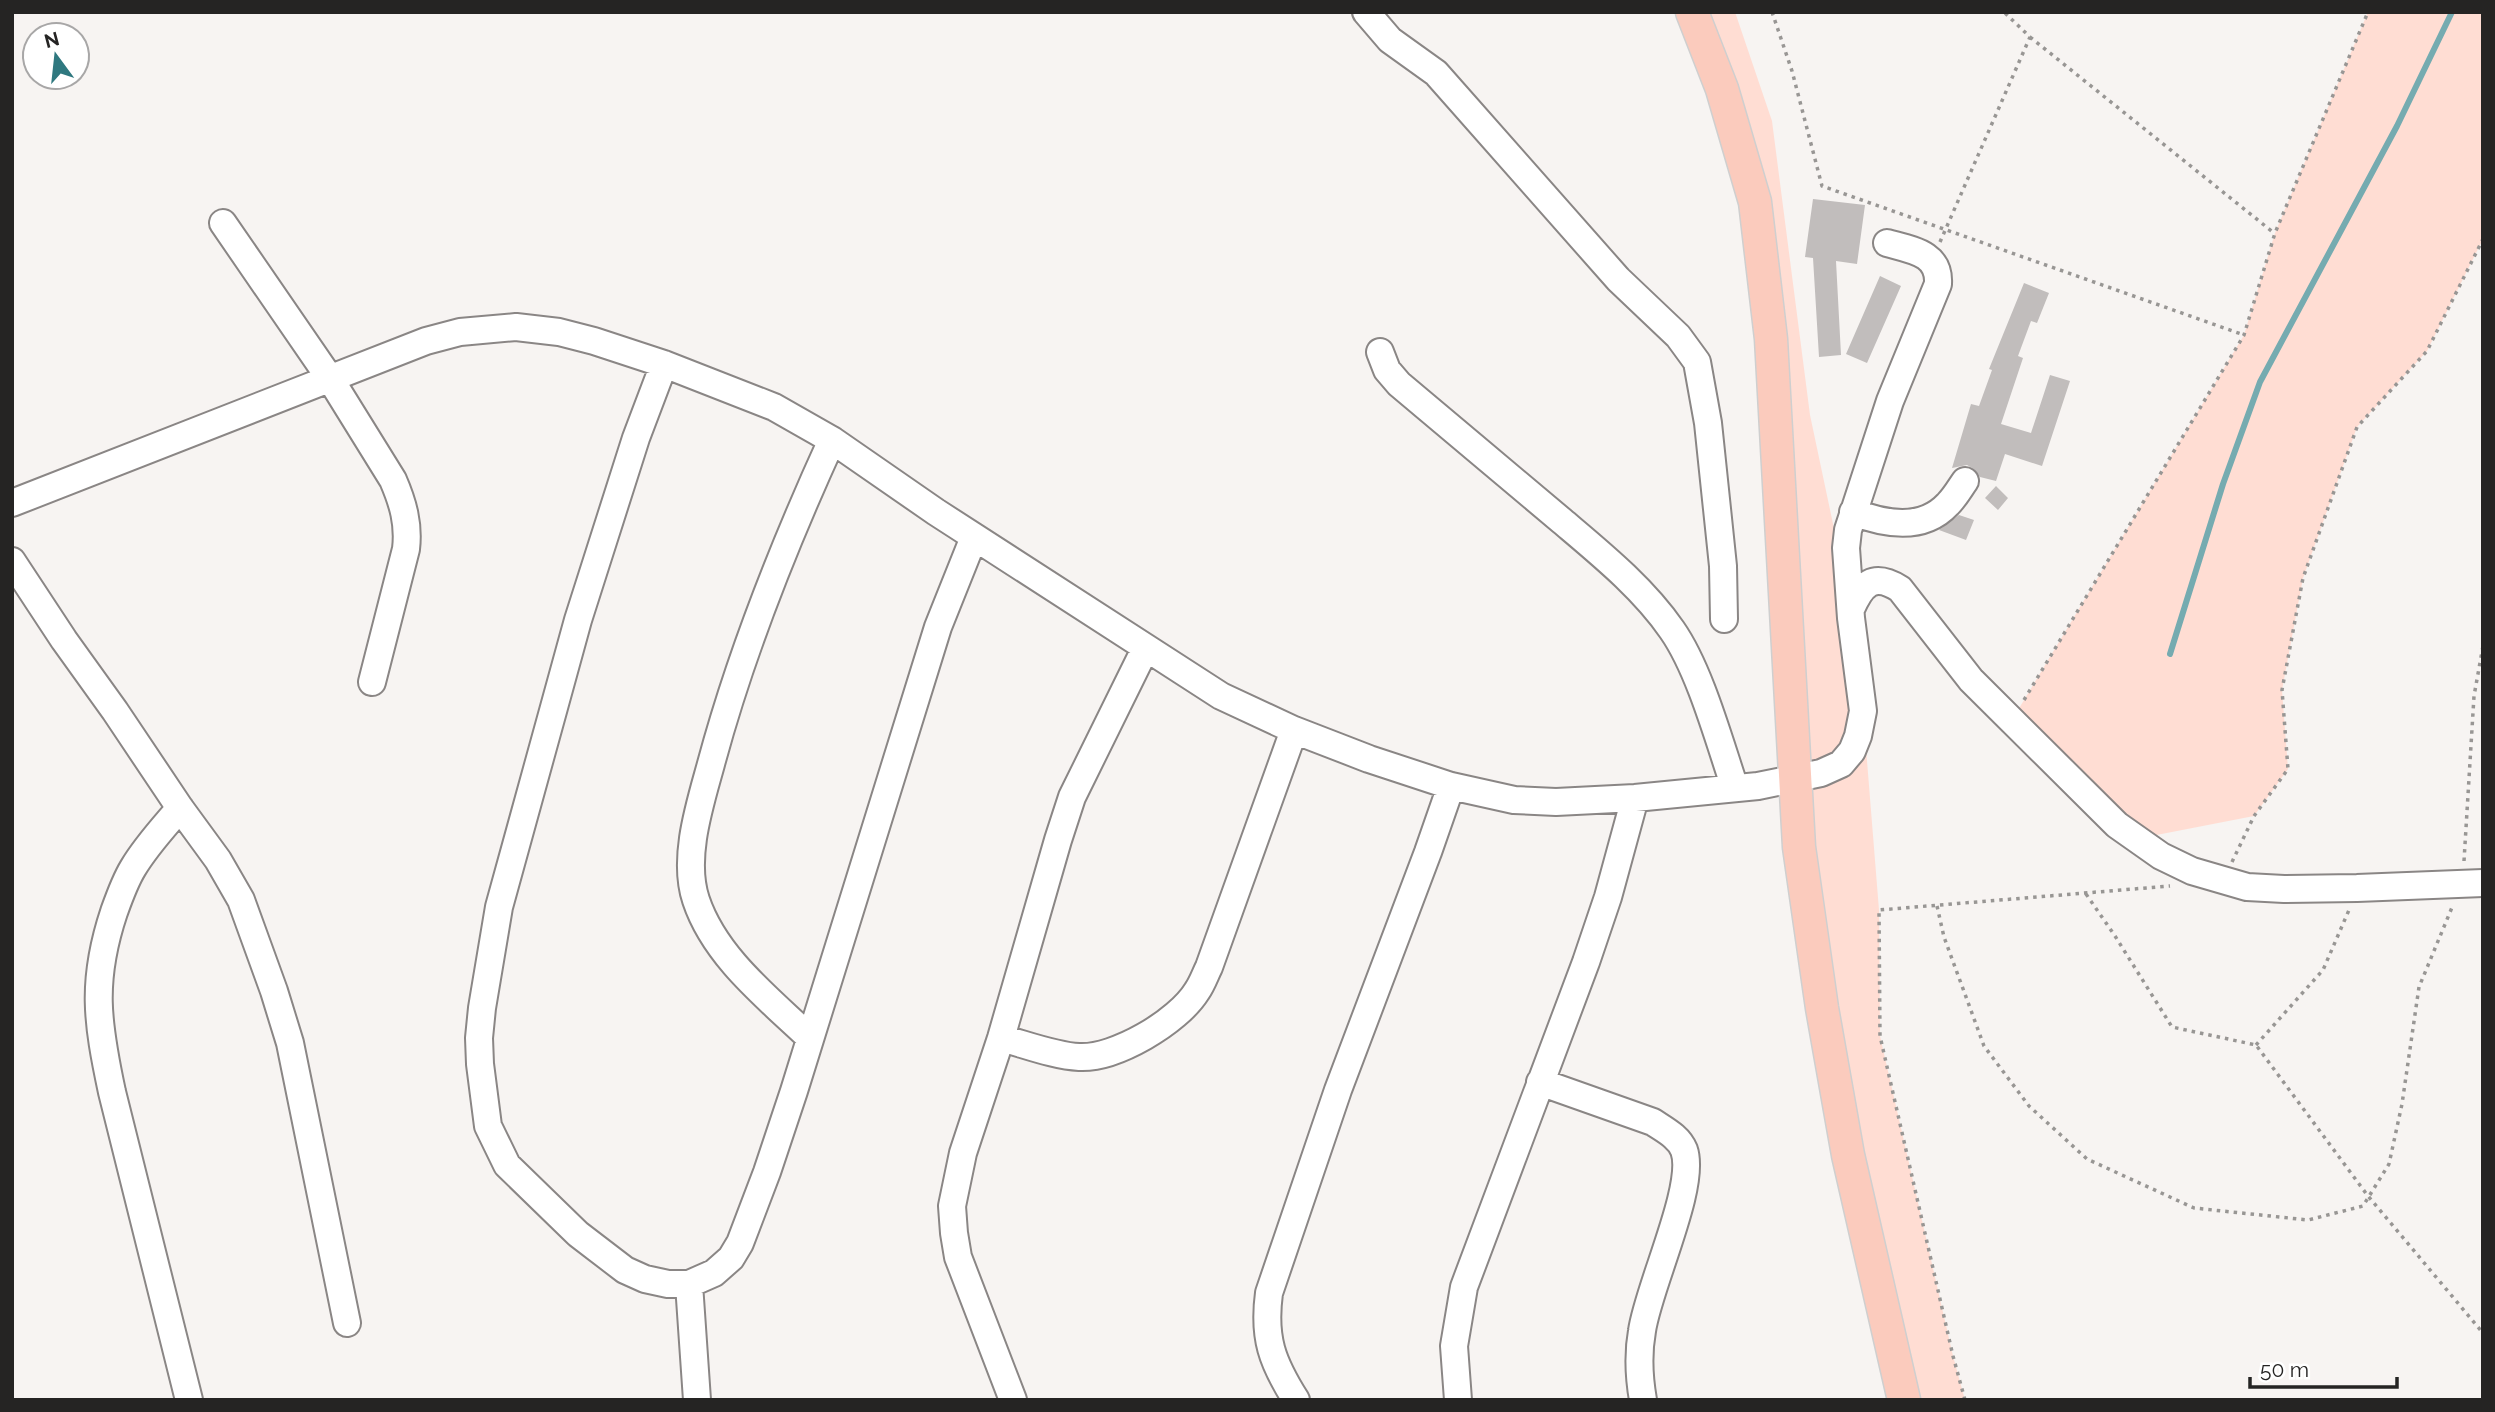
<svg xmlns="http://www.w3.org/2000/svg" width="2495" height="1412" font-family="Raleway,sans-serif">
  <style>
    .green { fill: #ffddd3 }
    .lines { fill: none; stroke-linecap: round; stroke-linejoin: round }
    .stream { stroke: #75abb0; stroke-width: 6 }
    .building { fill: #c1bdbc }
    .minor-casing { stroke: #8a8685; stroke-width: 30 }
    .major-casing { stroke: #cfcfcf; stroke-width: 35 }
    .path { stroke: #989694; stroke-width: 3.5; stroke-dasharray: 3.5 5; stroke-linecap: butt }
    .minor { stroke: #fff; stroke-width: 26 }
    .major { stroke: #fbcbbd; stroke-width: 32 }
  </style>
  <rect width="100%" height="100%" fill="#f7f4f2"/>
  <!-- green -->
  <path class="green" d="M1692,12H1735L1772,121L1810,415L1851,609L1863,711L1879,910L1880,1036L1953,1356L1965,1400H1904L1822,1008L1763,256Z
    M2368,12H2483V239L2427,351L2357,427L2303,578L2282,690L2288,769L2254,816L2136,839L2012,720L2244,335L2275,233Z"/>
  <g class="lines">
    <!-- stream -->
    <path class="stream" d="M2170,654L2223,484L2260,382L2397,126L2452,12"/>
  </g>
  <!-- building -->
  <path class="building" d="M1813,199L1865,205L1857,264L1836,261L1841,355L1819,357L1813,258L1805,257Z
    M1880,276L1901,286L1867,363L1846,354Z
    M2024,283L2049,293L2037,323L2031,321L2018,356L2023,358L2001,424L2031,433L2050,375L2070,381L2042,466L2005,454L1996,481L1980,477L1974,469L1967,465L1952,468L1971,404L1979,406L1992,370L1989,369Z
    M1996,486L2008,498L1998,510L1985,498Z
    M1959,515L1974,520L1966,540L1939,530Z"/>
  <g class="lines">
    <!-- minor casing -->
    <g class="minor-casing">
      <path id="minor" d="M1366,12L1390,40L1436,73L1618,279L1678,336L1697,362L1708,423L1723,566L1724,619
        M223,223L331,380L393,480C403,503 409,524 406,549L372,682
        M1380,352L1387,370L1399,384C1453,430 1508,475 1562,521C1601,554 1643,588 1672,630C1700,670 1719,741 1735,788
        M664,364L636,438L578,620L553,711L499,907L482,1008L479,1038L480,1064L488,1126L507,1165L578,1234L625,1270L645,1279L668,1284H689L714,1273L731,1258L740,1243L767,1172L794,1091L938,627L974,537
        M12,503L426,341L460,332L516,327L559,332L594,341L664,364L774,407L832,440L936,512L1221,696L1294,730L1369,759L1451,786L1514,800L1556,802L1635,798L1758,786L1821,773L1841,764L1852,751L1858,736L1863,711L1851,618L1846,548L1848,530L1890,401L1938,284C1940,253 1912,250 1887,243
        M1853,512C1884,524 1922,532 1948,504C1955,497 1960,488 1965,481
        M12,561L64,640L115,711L180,808L218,860L241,900L274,991L290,1043L347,1323
        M1851,609C1862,584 1873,572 1900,589L1971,680L2117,825L2161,856L2192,871L2247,887L2284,889L2357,888L2483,883
        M180,808C163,828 146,846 133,868C125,881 119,898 114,912C91,981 97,1022 112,1092L189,1400
        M810,1038C768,998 715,957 696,900C682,858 700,804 711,764C741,652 784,545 832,440
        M1001,1038C1024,1044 1055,1056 1079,1057C1115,1059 1178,1022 1197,991C1202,984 1205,975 1209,967L1294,730
        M1540,1082L1653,1122C1665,1130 1679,1137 1684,1150C1697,1186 1648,1287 1642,1331C1638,1353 1639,1377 1643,1400
        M689,1284L697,1400
        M1013,1400L958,1257L954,1233L952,1206L963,1153L1001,1038L1058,840L1072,797L1145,649
        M1296,1400C1272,1362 1263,1338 1269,1293L1338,1090L1428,852L1451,786
        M1458,1400L1454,1346L1464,1287L1586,962L1608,897L1635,798"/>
    </g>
    <!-- major casing -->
    <g class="major-casing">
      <path id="major" d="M1692,12L1722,89L1755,202L1771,339L1799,847L1822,1008L1848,1155L1904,1400"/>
    </g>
    <!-- path -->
    <path class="path" d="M1772,12L1792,71L1822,186L2244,335
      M2030,37L2274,233
      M1940,242L2030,37L2004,12
      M2024,700L2244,335L2275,233L2368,12
      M2464,861L2474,696L2483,646
      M2232,862L2254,816L2288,769L2282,690L2303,578L2357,427L2427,351L2483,239
      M2086,894L2115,936L2172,1027L2256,1045L2368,1196L2483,1333
      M1937,906L1944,937L1984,1046L2029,1106L2087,1159L2194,1208L2308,1220L2363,1206L2389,1164L2402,1104L2419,987L2453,905
      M2256,1045L2323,970L2349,910
      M1965,1400L1953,1356L1880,1036L1879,910L2170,886"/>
    <!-- minor -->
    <use href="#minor" class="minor"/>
    <!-- major -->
    <use href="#major" class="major"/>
  </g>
  <!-- border -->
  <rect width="2495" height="1412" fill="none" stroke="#252423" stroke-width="28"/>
  <!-- north arrow -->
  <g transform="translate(56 56) rotate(345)"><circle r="33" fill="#ffffff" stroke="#a8a7a7" stroke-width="2"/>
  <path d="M0-5L12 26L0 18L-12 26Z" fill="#2f787f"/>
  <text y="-10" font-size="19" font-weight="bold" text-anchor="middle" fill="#252423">N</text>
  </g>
  <!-- scale -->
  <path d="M2250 1377v10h147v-10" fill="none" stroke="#252423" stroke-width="3.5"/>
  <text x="2260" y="1377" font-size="21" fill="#252423" stroke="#ffffff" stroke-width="5" paint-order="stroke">50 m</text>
</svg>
